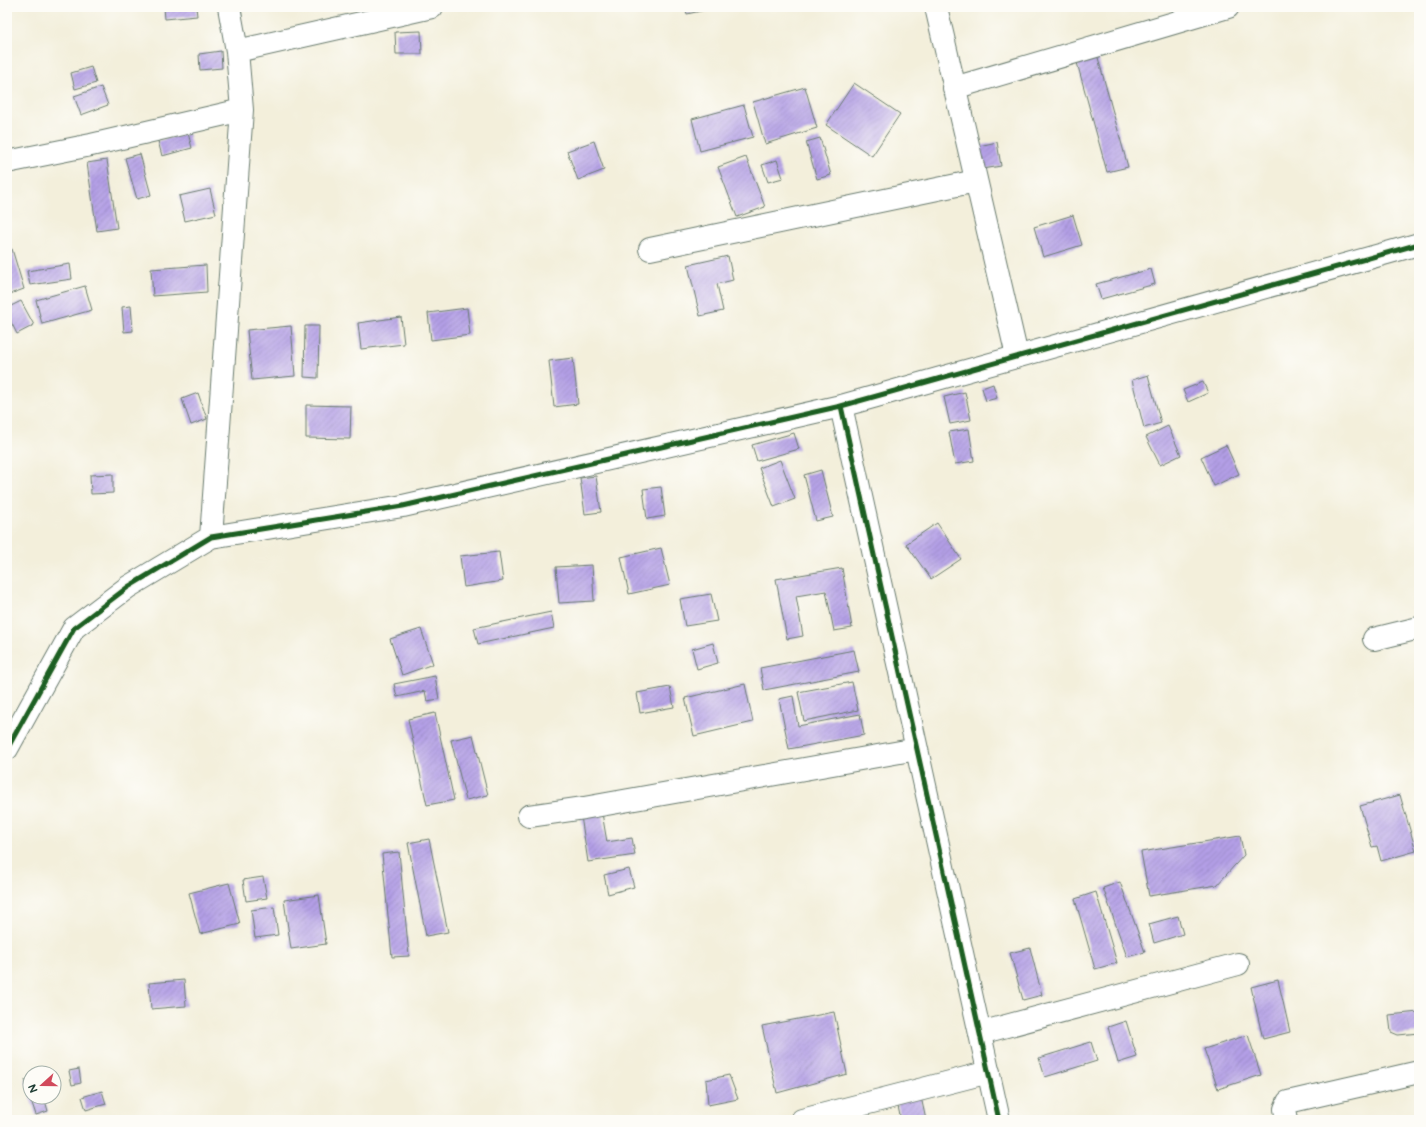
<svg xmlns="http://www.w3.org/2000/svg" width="1426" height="1127" font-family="'Balsamiq Sans',sans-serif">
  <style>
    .building { fill: url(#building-hatch) }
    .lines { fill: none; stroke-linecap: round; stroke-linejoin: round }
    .minor-casing { stroke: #697b6e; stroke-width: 24 }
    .minor { stroke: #fff; stroke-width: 22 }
    .cycleway-casing { stroke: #fdfcf7; stroke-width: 8 }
    .cycleway { stroke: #1b5e20; stroke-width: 5 }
  </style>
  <defs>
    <pattern id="building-hatch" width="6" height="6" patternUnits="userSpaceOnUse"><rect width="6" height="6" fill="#b39fe6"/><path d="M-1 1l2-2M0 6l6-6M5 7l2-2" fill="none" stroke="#9183bb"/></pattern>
  </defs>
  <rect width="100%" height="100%" fill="#fdfcf7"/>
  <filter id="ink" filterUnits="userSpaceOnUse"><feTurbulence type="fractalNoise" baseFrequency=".025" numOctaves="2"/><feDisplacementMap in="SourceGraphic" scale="8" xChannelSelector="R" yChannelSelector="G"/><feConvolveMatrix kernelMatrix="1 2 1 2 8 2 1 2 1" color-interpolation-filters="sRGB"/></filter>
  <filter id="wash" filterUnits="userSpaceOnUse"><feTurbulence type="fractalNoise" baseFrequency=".012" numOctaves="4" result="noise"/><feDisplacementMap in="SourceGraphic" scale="16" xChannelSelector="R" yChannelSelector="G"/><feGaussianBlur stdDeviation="0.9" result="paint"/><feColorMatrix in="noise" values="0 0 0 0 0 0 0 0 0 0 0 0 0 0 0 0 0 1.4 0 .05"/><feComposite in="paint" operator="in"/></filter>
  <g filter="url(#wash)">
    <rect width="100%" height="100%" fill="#f3efdb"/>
    <g id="blocks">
      <!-- building -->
      <path class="building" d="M164,7H196L197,16L165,19Z
        M685,7H704L705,10L687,14Z
        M421,31L422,54H396L395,32Z
        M221,51L222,68L200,70L199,54Z
        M1097,54L1128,167L1107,172L1076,59Z
        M91,67L96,83L75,89L71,73Z
        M854,83L900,114L872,156L826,125Z
        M101,87L108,105L81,115L74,96Z
        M805,87L817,128L765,144L753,102Z
        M744,105L753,137L700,151L692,119Z
        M188,133L192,148L162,156L158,141Z
        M820,138L831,175L817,179L806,142Z
        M594,141L604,170L578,180L567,151Z
        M997,142L1001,166L983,169L979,146Z
        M140,154L151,195L137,199L125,158Z
        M746,157L765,207L737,217L718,167Z
        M107,160L117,228L97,231L87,163Z
        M777,160L783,178L768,182L762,165Z
        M210,189L216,214L185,221L179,196Z
        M1073,215L1082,245L1043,257L1034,227Z
        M12,249L24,289L7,295V250Z
        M728,256L733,280L717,284L723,311L700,316L688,265Z
        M70,264L72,279L30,285L27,271Z
        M206,265L207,292L153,296L151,269Z
        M1151,269L1155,284L1101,299L1096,284Z
        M85,286L92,310L42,324L36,300Z
        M21,301L34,325L17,334L7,314V308Z
        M131,306L133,331L124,332L122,307Z
        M467,308L470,335L431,340L428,313Z
        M401,317L404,344L361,349L358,323Z
        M291,326L295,376L252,380L247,330Z
        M305,326H319L318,378L304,377Z
        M573,358L578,404L554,407L549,361Z
        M1148,375L1161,423L1144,428L1132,380Z
        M1203,382L1208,393L1188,402L1183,390Z
        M993,384L997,398L986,401L982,388Z
        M965,392L971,420L950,424L944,397Z
        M198,393L207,419L191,425L182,399Z
        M306,405L351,406L350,439L306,438Z
        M1168,426L1181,455L1160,465L1146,437Z
        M969,429L974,461L955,464L949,432Z
        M794,433L799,449L757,461L752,445Z
        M1226,445L1239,474L1214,486L1201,457Z
        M780,460L795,499L774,507L759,468Z
        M821,470L833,517L816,521L804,475Z
        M113,474V493L91,494L90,475Z
        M596,476L601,512L585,514L580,478Z
        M661,487L665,516L647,519L643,489Z
        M937,523L961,559L931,579L906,544Z
        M661,548L670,585L629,594L621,557Z
        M499,552L503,581L464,587L460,556Z
        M592,565L594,601L559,603L556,567Z
        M842,568L852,628L834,631L826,591L796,596L803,636L787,639L776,579Z
        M711,594L717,621L685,626L680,599Z
        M551,612L554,628L478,644L474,628Z
        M421,629L433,664L402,675L390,639Z
        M713,643L718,663L697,669L692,649Z
        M854,650L859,672L764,690L760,668Z
        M435,676L439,699L427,701L425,691L397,697L394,684Z
        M852,682L858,710L804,721L798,692Z
        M745,684L753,722L694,736L685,698Z
        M670,687L674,707L640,713L637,693Z
        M793,696L798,726L860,714L864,735L789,749L779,699Z
        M435,713L454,800L427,805L408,719Z
        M473,735L488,795L466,800L451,740Z
        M1400,795L1416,851L1381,861L1377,846L1372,847L1360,806Z
        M602,813L607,842L632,838L635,855L588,862L581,816Z
        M1240,836L1244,855L1217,885L1149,896L1141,852Z
        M429,839L448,932L426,936L408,843Z
        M399,852L409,956L392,957L382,854Z
        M629,869L634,887L608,894L604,875Z
        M263,877L267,898L246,901L243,880Z
        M1120,882L1145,952L1127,957L1103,888Z
        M229,883L240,924L200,934L189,893Z
        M1096,892L1117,963L1095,969L1075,899Z
        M319,895L326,944L291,949L284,900Z
        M274,907L278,935L255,938L251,910Z
        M1178,916L1183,934L1154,943L1149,924Z
        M1030,948L1042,995L1023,1000L1010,953Z
        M184,980L186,1006L151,1009L149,983Z
        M1278,980L1290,1032L1263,1039L1251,987Z
        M834,1012L847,1074L777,1093L762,1026Z
        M1419,1012V1033L1398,1035L1391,1032L1389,1015Z
        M1126,1021L1137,1057L1118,1063L1108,1027Z
        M1248,1035L1261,1075L1218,1089L1204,1049Z
        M1091,1042L1097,1061L1045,1077L1039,1058Z
        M79,1069L81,1083L72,1085L69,1071Z
        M729,1075L738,1099L708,1105L706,1080Z
        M30,1079V1095L25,1080Z
        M102,1091L106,1104L86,1110L82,1097Z
        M30,1097H44L48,1111L36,1115Z
        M921,1097L926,1120H901L897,1102Z"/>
    </g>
  </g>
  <g filter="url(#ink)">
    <use href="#blocks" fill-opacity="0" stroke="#697b6e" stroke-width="1"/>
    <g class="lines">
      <!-- minor casing -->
      <g class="minor-casing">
        <path id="minor" d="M936,7L1017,356
          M237,51L432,7
          M954,88L1228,7
          M7,162L91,145L242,110
          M650,249L976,181
          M211,537L242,110L237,51L229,7
          M1374,639L1419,628
          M7,749L74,628L128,587L211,537L403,506L841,406
          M529,816L584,808L917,749
          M980,1033L1238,964
          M802,1120L989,1072
          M999,1120L841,406L1419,244
          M1287,1120L1285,1109L1288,1102L1419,1072"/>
      </g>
      <!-- minor -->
      <use href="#minor" class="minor"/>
      <!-- cycleway casing -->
      <g class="cycleway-casing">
        <path id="cycleway" d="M7,749L74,628L128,587L211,537L403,506L841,406
          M999,1120L841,406L1419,244"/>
      </g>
      <!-- cycleway -->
      <use href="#cycleway" class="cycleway"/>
    </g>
  </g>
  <!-- margin -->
  <rect width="1426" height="1127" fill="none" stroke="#fdfcf7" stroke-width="24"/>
  <!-- north arrow -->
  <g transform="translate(42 1085) rotate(249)"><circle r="19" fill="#fdfcf7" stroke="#a4b0a9"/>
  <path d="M0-3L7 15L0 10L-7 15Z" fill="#d1495b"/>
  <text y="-6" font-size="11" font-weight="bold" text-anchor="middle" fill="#1f3d34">N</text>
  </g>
</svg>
